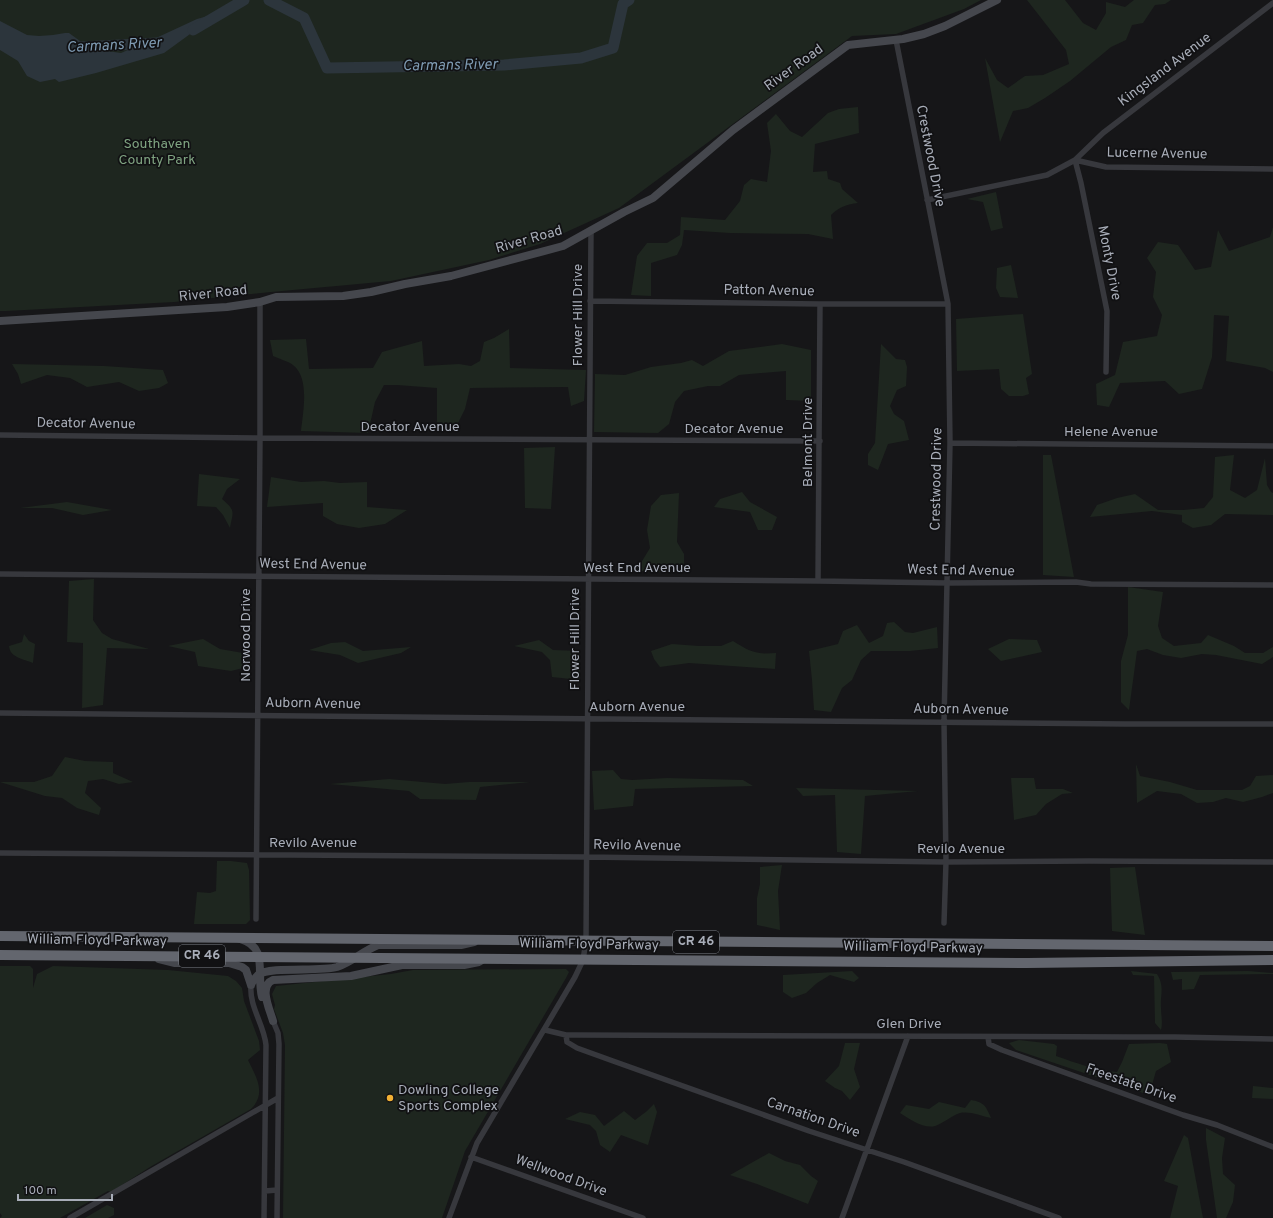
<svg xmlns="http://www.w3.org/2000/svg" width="1273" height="1218" font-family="Overpass,sans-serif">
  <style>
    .green { fill: #1e261f }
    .water { fill: #2c353c }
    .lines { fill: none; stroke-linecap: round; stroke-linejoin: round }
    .river { stroke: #2c353c; stroke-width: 11 }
    .street { stroke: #37383d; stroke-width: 5.5 }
    .secondary { stroke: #45474d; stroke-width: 8 }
    .highway { stroke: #63666e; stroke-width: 10 }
    .poi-dot { fill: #f2b134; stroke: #111113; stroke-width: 1.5 }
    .labels { text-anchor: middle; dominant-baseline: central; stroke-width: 3.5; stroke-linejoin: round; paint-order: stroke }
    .shield { fill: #111113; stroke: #7b7e86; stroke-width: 1 }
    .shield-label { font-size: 13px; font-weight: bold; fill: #a8adb8 }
    .street-label { font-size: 14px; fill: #a8adb8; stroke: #111113 }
    .park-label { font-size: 14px; fill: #7fa381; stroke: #111113 }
    .poi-label { font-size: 14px; fill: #a8adb8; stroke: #111113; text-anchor: start }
    .water-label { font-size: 15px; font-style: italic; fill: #7f9bb3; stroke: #111113 }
  </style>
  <rect width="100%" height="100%" fill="#161618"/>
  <!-- green -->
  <path class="green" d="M0,0H981L964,9L896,34L852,36L619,208L540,244L489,260L391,281L271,292L174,302L6,311H0Z
    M1027,0H1065L1083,23L1096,30L1106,13V2L1125,7L1134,0H1171L1165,4L1155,5L1143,23L1132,25L1126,40L1111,47L1070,81L1045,98L1028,108L1013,111L1000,142L985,58L997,80L1008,88L1025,76L1043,75L1069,64L1066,50Z
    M858,107L859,133L815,144L813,172L827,171L828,179L840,183L842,189L858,203C847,204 839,207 831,215L833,239L808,234L730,233L684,230L682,245L677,255L651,263V296L631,295L637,256L647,243H667L680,235L681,217L725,220L740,201L744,185L751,179L767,182L771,151L767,123L776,114L790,131L802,137L828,113L839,109Z
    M996,192L1003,228L991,231L983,202L967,199Z
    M1273,227V372L1265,368L1226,361L1229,316L1214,315L1212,357L1202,389L1179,394L1165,381L1120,383L1109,407L1097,405L1096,384L1115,375L1123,342L1157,336L1162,315L1153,297L1156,272L1147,258L1158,242L1178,245L1195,270L1211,267L1218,230L1229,251L1270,237Z
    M1011,265L1018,298L1000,297L996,288L997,268Z
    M1023,314L1032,374L1026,378L1029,394L1023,396H1009L1001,389L999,369L957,371L956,319Z
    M509,329L510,368L586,370L584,401L571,406L568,387L470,388L465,409L456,427L437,432V388L397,385H384L375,402L368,433L301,431C303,412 310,378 293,365C288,361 279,359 273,356L270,340L306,339L309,369L373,368L382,352L422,341L424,366L459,364L471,366L480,361L484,342L494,338Z
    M782,344L811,350V401L786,400V371L739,375L720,386H708L684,391L675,402L669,424L658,433L594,432L595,374L625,375L651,367L681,363L692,360L703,366L729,351Z
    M881,344L896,359L905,360L907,367L906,386L897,390L890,406L894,414L904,421L909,440L888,444L878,470L868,465V454L875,443Z
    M12,364L104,366L163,370L168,383L159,388L139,391L119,382L87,387L70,378L47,375L21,384L18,374Z
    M555,447L551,509L525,508L524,448Z
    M1043,455H1051L1074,577L1043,575Z
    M1234,455L1230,490L1245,498L1257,490L1265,458L1267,485L1271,492L1273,493V515L1225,514L1211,525L1193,528L1182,522V515L1152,511L1090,517L1097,505L1117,498L1135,494L1158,510H1183L1204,508L1213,497L1215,457Z
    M199,474L240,479L227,489L222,499C236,511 233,511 230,528L223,515L216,507L197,506Z
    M271,477L301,482L324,481L340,483L367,482V507L407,510L385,524L359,528L337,524L323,516V503L267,507Z
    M742,492L750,502L777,517L772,530H758L750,512L714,507L720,499Z
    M679,493L677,542L684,554V567L673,572L636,571L650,548L647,530L651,506L661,495Z
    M67,502L112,510L83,515L52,508H20Z
    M94,579L93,620L102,633L112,639L149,649L107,648L103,705L82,708L83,643L67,642L69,581Z
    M1128,587L1163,592L1158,626L1162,638L1174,646L1201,643L1208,635L1234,646L1245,653H1263L1273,647V657L1262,664L1216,655L1202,654L1181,658L1163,655L1147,649L1137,651L1129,710L1121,702V661L1128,635Z
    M894,622L905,632L913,633L937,627L938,648L910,651H871L861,660L852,680L842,688L831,712L814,710L812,680L809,651L838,644L843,631L857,625L869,643L883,636L887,623Z
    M24,634L29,641L35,644L33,663C24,659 10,658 9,646L22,642Z
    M203,639L220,649L243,653V668L231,671L198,666L195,652L168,646Z
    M1009,639L1037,640L1042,652L1001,661L988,649Z
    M539,640L553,650L580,651V680L552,677L550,660L542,652L514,646Z
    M733,641C749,651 756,655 776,653L775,669L689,663L660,667L654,659L651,651L672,644L699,646H721Z
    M345,642L363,651L411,647L401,653L358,663L340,655L309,650L331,643Z
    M65,757L85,761L113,762V773L133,782L119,784L103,779L88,781L85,793L101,808L99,815L77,808L62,798L45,796L0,782H34L52,776Z
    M1136,764L1140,776L1170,782L1197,790H1242L1250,786L1256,776L1273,775V793L1262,797L1243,802L1226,798L1213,802L1197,803L1181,794L1157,791L1137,803Z
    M613,770L621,779L632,780L667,778L743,780L753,786L635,789L633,806L594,810L592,771Z
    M1011,778H1034L1036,789H1063L1073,793L1062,794L1046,804L1036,815L1014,820Z
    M389,779L445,784L469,782H530L480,787L476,800L420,799L409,791L330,784Z
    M796,788L918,791L865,796L861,854L837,852L835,795L803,796Z
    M217,861H231L247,863L249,870L250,920L246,924H194L197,892L210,893L216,891Z
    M782,865L778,891L780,930L757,925V898L760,884V867Z
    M1135,867L1145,935L1112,931L1110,868Z
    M0,966H30L33,969V988L37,974L53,966L168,970L228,976L236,981L242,988L244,1001L259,1041L260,1050L248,1060C256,1077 267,1093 251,1109L150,1167L111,1192L108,1191L60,1218H0L2,1216L0,1213Z
    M566,969L569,972L566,978L465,1151L442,1218H283L285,1045L283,1033L274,1009L275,1005L272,994L276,986L391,974L413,970Z
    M852,971L859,978L854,982L830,975L817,983L806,993L792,998L783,992V975Z
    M1131,971L1157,974C1165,987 1160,994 1161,1008C1161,1016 1163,1022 1161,1030L1155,1023L1154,976L1133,975Z
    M1248,971L1273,973V974L1200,975L1194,989L1182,990V979L1173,980L1171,972Z
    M1019,1040L1054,1044L1057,1046L1056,1056C1076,1063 1095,1070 1117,1072L1122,1062L1129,1044L1160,1043L1167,1044L1171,1062L1156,1071L1152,1085L1146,1094L1016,1050L1009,1043Z
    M845,1043H860L854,1069L860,1087L850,1100L842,1091L835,1088L825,1081L839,1066Z
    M1253,1086L1273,1088V1099L1252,1098Z
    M971,1100C984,1102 986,1106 991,1118C981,1116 970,1111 960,1113C951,1116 942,1124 935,1126C924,1129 909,1119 900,1113L906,1105L929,1109L939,1102L965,1108Z
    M654,1104L657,1112L648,1145L621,1135L610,1152L600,1145L596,1131L590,1125L565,1119L580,1112L595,1115L604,1126L624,1111L635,1120L647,1111Z
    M1206,1128L1225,1138L1222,1158L1223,1174L1235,1185L1233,1202L1226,1218H1217L1206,1140Z
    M1184,1135L1188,1138L1203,1218H1170L1178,1186L1164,1181Z
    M769,1153L785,1161L800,1165L811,1176L818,1181L808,1204L757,1184L730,1175Z
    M107,1205L114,1208V1215L108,1218H85Z"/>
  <!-- water -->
  <path class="water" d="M219,13L164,53L96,73L59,82L55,79L40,82L27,76L18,61L0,50V21L27,35L39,36L53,35L65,33H69L80,41L107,51L121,53L156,38L197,19Z"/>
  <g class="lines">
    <!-- river -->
    <path class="river" d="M269,0L304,18L327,68L504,65L581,58L613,48L623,4L629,0
      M193,30L244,0
      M81,47L157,43"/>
    <!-- street -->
    <path class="street" d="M896,40L948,304L950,443L944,722L946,862L944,923
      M927,200L1047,175L1075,160L1106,167L1273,169
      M590,301L820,304H948
      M1106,372L1107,311L1081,183L1075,160L1103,133L1273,3
      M0,435L260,438L820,441
      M950,443L1273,446
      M0,574L818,581L947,583L1076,582L1091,584L1273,585
      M818,581L820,304
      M0,713L1125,724H1273
      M0,853L586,857L946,862L1089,861L1273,862
      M256,919L260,438V302
      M251,985C249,1007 264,1024 266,1045L264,1218
      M273,1021L278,1033L279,1044L277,1218
      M545,1030L566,1035H575L1129,1037H1175L1273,1039
      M566,1035L567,1042L577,1048L613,1061L809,1131L904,1162L1059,1218
      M988,1037L989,1044L1002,1050L1183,1115L1217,1125L1273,1147
      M471,1157L643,1218
      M265,1191L277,1190
      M70,1218L278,1098
      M449,1218L477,1143L575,977L583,960L586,941L591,231
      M842,1218L908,1036"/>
    <!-- secondary -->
    <path class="secondary" d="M0,321L227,307L260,302L276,297L343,296L371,292L405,284L451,276L563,246L624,212L653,198L733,130L848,45L903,39L924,34L945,26L997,0
      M240,939C269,947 256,974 262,997
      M159,959L175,963H229L242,967L246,970L251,985
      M251,985C252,982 255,978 258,975C270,966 319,972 337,967C352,962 363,951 378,945H461L474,942
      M273,1021C270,1010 258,986 273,980L351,976L402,965H464L479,962L482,960"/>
    <!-- highway -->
    <path class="highway" d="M0,936L1273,946
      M0,955L1027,963L1273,960"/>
  </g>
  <!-- markers -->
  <circle class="poi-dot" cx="390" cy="1098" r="4"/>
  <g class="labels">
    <!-- shield labels -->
    <g class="shield">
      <rect x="673" y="931" width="46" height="22" rx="3"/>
      <rect x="179" y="945" width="46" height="22" rx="3"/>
    </g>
    <g class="shield-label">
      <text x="696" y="942">CR 46</text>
      <text x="202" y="956">CR 46</text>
    </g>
    <!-- street labels -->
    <g class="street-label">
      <text transform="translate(794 68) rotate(-36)">River Road</text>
      <text transform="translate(1165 70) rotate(-37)">Kingsland Avenue</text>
      <text transform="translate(1157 154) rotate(1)">Lucerne Avenue</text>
      <text transform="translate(930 156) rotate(79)">Crestwood Drive</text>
      <text transform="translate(529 240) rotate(-16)">River Road</text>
      <text transform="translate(1109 263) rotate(79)">Monty Drive</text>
      <text transform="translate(769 291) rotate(1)">Patton Avenue</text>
      <text transform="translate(213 294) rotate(-6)">River Road</text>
      <text transform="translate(578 315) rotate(-90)">Flower Hill Drive</text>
      <text transform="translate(86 424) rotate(1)">Decator Avenue</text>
      <text x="410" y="427">Decator Avenue</text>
      <text x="734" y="429">Decator Avenue</text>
      <text x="1111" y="432">Helene Avenue</text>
      <text transform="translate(808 442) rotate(-90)">Belmont Drive</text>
      <text transform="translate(937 479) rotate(-89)">Crestwood Drive</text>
      <text transform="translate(313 565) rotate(1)">West End Avenue</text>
      <text x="637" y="568">West End Avenue</text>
      <text transform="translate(961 571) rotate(1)">West End Avenue</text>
      <text transform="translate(246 635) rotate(-90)">Norwood Drive</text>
      <text transform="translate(575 639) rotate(-90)">Flower Hill Drive</text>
      <text transform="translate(313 704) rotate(1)">Auborn Avenue</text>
      <text x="637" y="707">Auborn Avenue</text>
      <text transform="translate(961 710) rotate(1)">Auborn Avenue</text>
      <text x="313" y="843">Revilo Avenue</text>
      <text transform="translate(637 846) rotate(1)">Revilo Avenue</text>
      <text x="961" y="849">Revilo Avenue</text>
      <text transform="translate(97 941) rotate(1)">William Floyd Parkway</text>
      <text transform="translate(589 945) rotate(1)">William Floyd Parkway</text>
      <text transform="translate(913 948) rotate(1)">William Floyd Parkway</text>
      <text x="909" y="1024">Glen Drive</text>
      <text transform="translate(1131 1084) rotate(19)">Freestate Drive</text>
      <text transform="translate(813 1118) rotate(19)">Carnation Drive</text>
      <text transform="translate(561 1176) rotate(20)">Wellwood Drive</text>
    </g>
    <!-- park labels -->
    <g class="park-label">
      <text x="157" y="144">Southaven<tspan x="157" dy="16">County Park</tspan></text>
    </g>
    <!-- poi labels -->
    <g class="poi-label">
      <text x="398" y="1090">Dowling College<tspan x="398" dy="16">Sports Complex</tspan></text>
    </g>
    <!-- water labels -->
    <g class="water-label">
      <text transform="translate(114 46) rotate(-3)">Carmans River</text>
      <text transform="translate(450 66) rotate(-1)">Carmans River</text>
    </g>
  </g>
  <!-- scale -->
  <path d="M18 1194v6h94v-6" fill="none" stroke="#a8adb8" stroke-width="2"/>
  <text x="24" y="1194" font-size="12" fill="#a8adb8" stroke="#111113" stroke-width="3" paint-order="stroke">100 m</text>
</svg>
